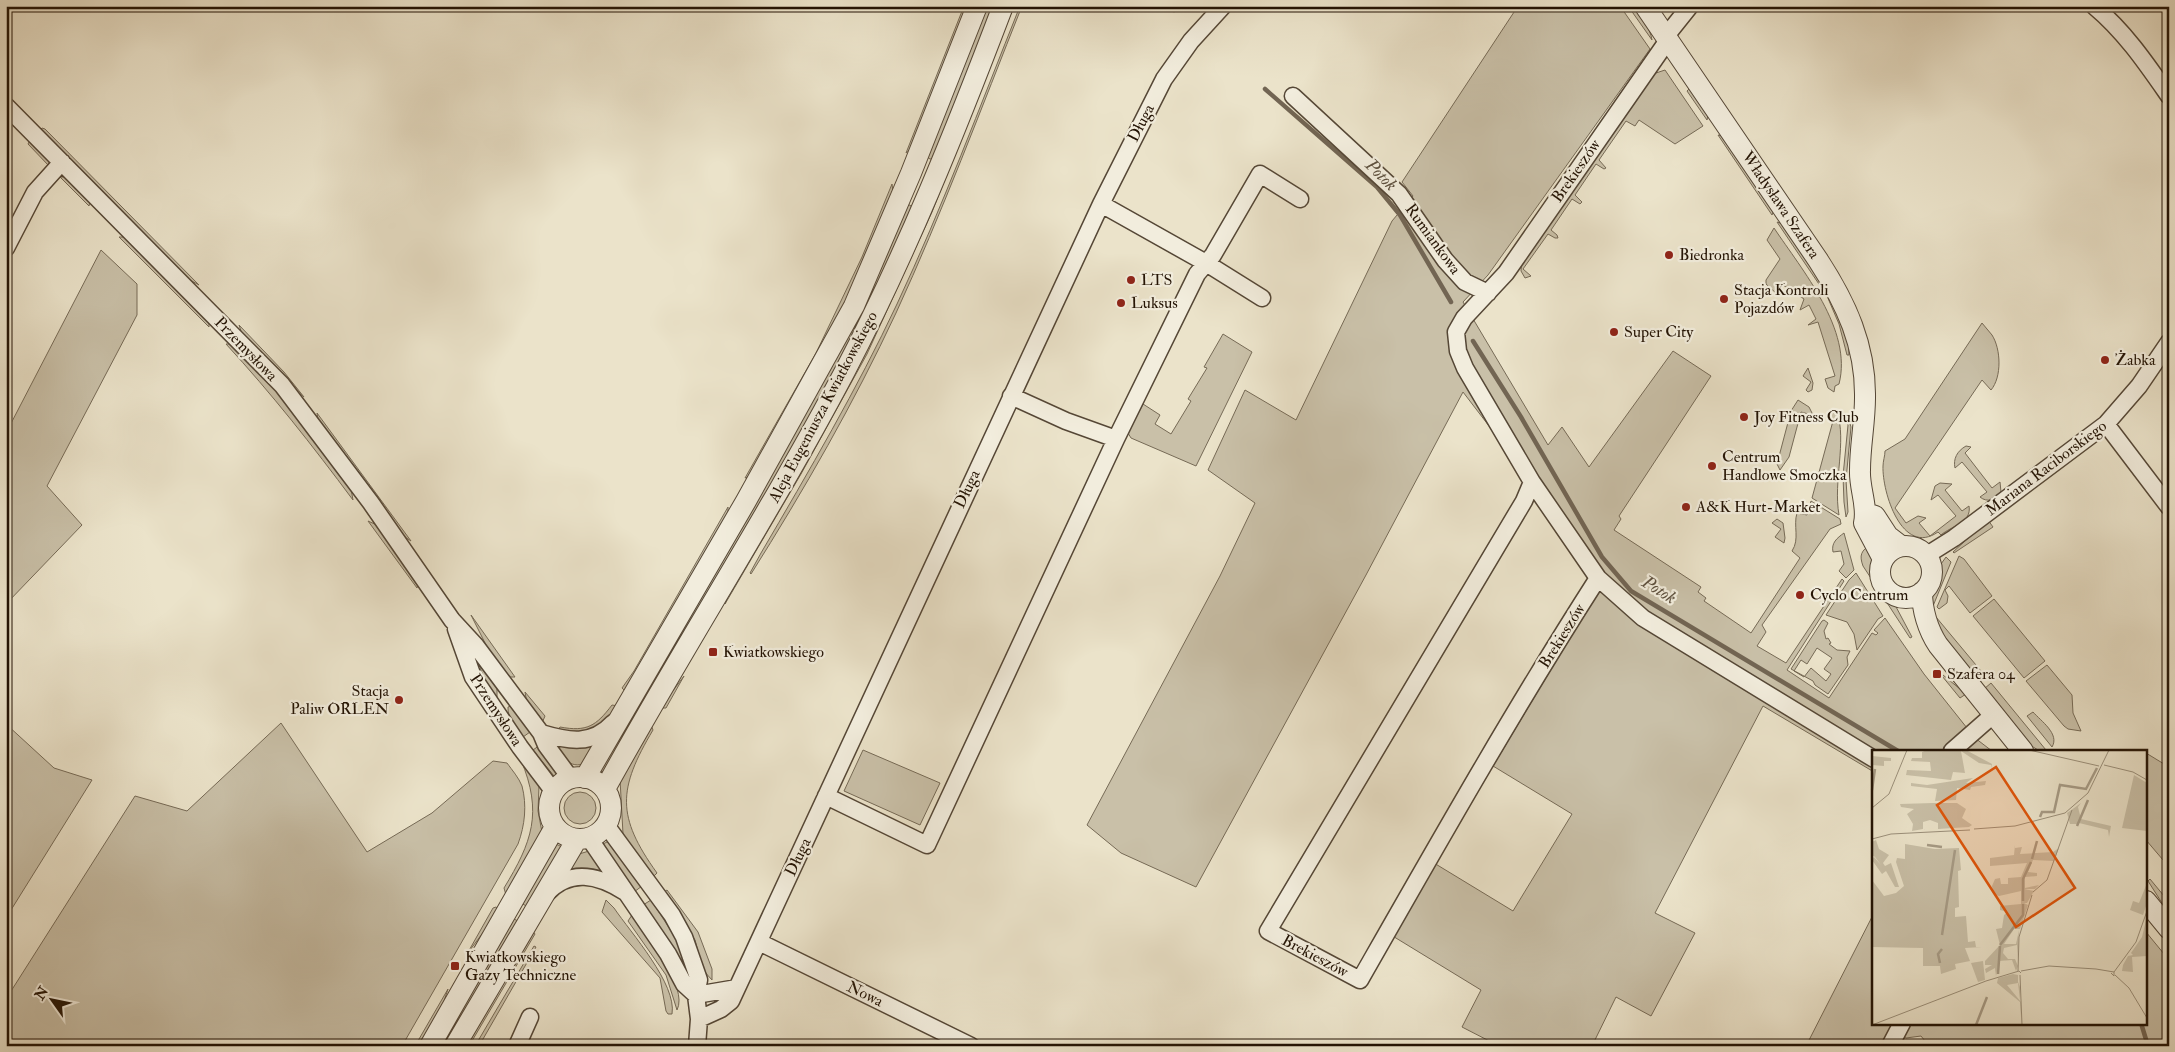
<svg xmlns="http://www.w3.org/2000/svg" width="2175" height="1052" font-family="'IM FELL Double Pica',serif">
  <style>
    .green { fill: #c9c0a8; stroke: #766a56; fill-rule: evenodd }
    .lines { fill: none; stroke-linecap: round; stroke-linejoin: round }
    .stream { stroke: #726553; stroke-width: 4.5 }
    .minor-casing { stroke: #554736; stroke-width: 19 }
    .tertiary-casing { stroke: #554736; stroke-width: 22 }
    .minor { stroke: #f2eddd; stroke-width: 16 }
    .tertiary { stroke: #f2eddd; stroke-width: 20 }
    .poi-dot { fill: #8f2418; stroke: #f2eddd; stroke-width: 2 }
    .labels { text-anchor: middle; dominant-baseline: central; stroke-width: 4.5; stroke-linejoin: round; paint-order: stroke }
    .street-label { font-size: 16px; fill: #231304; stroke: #f2eddd }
    .poi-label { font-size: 16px; fill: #231304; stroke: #f2eddd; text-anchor: start }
    .water-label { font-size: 18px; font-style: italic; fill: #5e513f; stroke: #f2eddd }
    .inset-river { fill: none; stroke: #a79c87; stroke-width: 2.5 }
    .inset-road { fill: none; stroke: #9b907b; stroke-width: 1 }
    .view { fill: #de560c; fill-opacity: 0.15; stroke: #de560c; stroke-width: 2.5 }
    .inset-edge { fill: none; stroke: #231304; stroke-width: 2.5 }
  </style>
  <rect width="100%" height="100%" fill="#ebe3ca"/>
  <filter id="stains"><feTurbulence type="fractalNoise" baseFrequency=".004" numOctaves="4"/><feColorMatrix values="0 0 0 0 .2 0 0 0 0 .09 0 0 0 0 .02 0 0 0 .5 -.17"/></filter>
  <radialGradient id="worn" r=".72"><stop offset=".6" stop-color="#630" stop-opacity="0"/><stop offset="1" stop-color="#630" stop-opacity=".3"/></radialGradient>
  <!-- green -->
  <path class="green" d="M964,6H969L910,150L906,153Z
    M985,6H994L933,159H930L927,157Z
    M1010,6H1014L932,212L867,354L801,474L725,604L734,581L754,546Z
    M1020,6H1022C981,109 942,213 896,313C854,403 804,490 751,574L750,573L761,553C809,471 857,389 897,304C943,206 980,106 1020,6Z
    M1518,6H1620L1650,49L1488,275L1463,302L1548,445L1562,427L1589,467L1673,351L1711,376L1619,516L1621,519L1614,530L1701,587L1698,592L1706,598L1704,601L1751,633L1800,558L1792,551C1800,539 1793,526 1797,513L1807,515L1811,501L1840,519L1841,524L1830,529L1762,625L1766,632L1757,646L1786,663L1842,579L1844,581L1787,670L1829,698L1872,633L1876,635L1878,633L1874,630L1885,618L1924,674L1967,728L1943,751H1874V772L1763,706L1655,913L1695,933L1651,1016L1616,997L1592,1046H1499L1462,1027L1481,990L1391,935L1434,863L1513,911L1572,814L1493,766L1556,661L1593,592L1588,570L1541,494L1463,392L1366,575L1196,887L1121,853L1087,825L1220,576L1255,503L1208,470L1245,390L1296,420L1392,221L1413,196L1402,182Z
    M1628,6H1633C1641,17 1650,27 1652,40Z
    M1665,70L1703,126L1675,144L1639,120L1635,126L1626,121L1599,160L1606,168L1604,169L1596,164L1575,195L1582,202L1580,204L1572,199L1551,230L1557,235L1558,238H1555L1548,234L1523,269L1531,276L1525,278L1521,271L1522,257L1653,74Z
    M1690,88L1708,115L1707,120L1687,91Z
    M42,128L45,129L199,285L190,280L41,129Z
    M1718,135L1722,136L1774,210L1772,215Z
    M30,140L49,161V166L28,144Z
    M60,177H66L90,201L89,206Z
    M892,184L893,192L844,306L748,477L745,478L816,353L862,257Z
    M907,205H910L913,209C840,381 740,541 646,702L640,698Z
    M1777,222L1783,224C1806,258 1850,314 1849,355H1847L1839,324L1827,296Z
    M1774,228C1802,270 1853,330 1839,384L1835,386L1834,392L1828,388L1825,379L1835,376L1818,322L1808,325L1816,319L1809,305L1800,310L1804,299L1783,285L1777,294L1766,284V280L1780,259L1767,240Z
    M119,237H126L209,322V327Z
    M101,250L137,284V315L47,486L82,525L6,604V433Z
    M1982,323C1985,327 1989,331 1992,335C2001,349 2002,377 1991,390L1982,380L1895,508L1906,523L1918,516L1926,518L1919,523L1930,536L1956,516L1938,495L1931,500L1935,486L1940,483L1952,484L1945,490L1962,511L1969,506C1972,523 1951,526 1941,535L1938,532C1902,557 1882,492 1883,466C1883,461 1885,456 1885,451L1905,439Z
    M239,325L284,372L304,397L297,391L241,331Z
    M1223,334L1252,352L1196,466L1131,438L1128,433L1143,404L1160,415L1155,424L1171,434L1191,401L1188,399L1207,368L1204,367Z
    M226,344H230L274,387L351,489L353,500C312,445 272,394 226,344Z
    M1808,368L1813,383L1812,390L1808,392L1806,390L1811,382L1803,376Z
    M1798,400L1809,407L1812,413V415L1801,412L1789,457L1780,470L1777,464L1791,411Z
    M1835,410L1837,411C1847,443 1833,480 1839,515L1812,498L1833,421L1828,419L1830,413Z
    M317,413L411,541L405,537L318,419Z
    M1847,414L1851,427L1846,480L1848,512L1846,517L1844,502L1843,476L1848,425L1845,416Z
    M1966,446L1971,447L1965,453L1992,488L2000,482L2001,492C1997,500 1987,503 1980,497L1987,492L1962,462L1955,468C1953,459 1957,451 1966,446Z
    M728,507V515L626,692L622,688L634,671Z
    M1777,519L1783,523L1785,538L1784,543L1775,537L1781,529L1772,523Z
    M1988,520L1993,527L1954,553L1953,552Z
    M368,521L377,525L418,583L417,588Z
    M1844,533L1854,570L1846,578L1839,571L1844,564L1841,551L1833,552C1831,543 1837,538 1844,533Z
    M1871,544L1875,558L1873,572L1875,582L1883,595L1894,603L1912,637L1910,638L1863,566C1859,555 1861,551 1871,544Z
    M1959,556L1964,559L1992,596L1970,613L1949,586L1945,590L1948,596L1947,603L1939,609L1937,607Z
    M1946,557L1951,562L1931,611L1986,677L1979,683L1950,646L1929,612V598L1941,564Z
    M1856,573L1883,616L1878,619L1857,650L1854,634L1847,622L1826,615L1849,580Z
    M1994,599L2045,661L2024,678L1973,616Z
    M471,615L515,677H509L490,653Z
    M1824,620L1828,623L1824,631L1826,639L1828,638L1831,643L1829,644L1837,650L1850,651L1847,657L1848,665L1828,694L1815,685L1813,681L1791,669L1822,621ZM1817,648L1832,658L1824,669L1831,674L1826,681L1811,668L1804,677L1794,671L1801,660L1807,664Z
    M2047,665L2072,695L2073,713L2081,731L2068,729L2064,726L2026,681Z
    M482,667L497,687V697L490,690L480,668Z
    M1943,675L1966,694L1960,698L1942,676Z
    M684,676L666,708H660Z
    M1991,683L2046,750H2038L2030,745L1984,689Z
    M525,692L545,716L542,723L527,703Z
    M612,705L618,706C598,736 588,733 556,732L560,727C587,732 596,726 612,705Z
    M511,706L530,732L523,737C517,728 507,718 508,707Z
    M2033,712C2041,721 2060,734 2052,747L2027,716Z
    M631,714L637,718L603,772L600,771Z
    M281,723L367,852L432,813L493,761L507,763C512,770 519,778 522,786C527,805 525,825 518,844L402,1046H6V999L135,796L187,811Z
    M6,724L54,768L92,780L6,918Z
    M651,725L653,730C618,789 616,816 657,873L653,877L623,834L620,779Z
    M1975,738L1992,751H1960Z
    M552,742L595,744L583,764C567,769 560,752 552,742Z
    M540,745L558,772L554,776L533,750Z
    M863,750L940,783L920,825L844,791Z
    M2146,753L2169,767V867L2146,840Z
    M521,760L539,786L538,811L542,832L506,895L504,888C532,842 543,813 521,760Z
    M564 808a16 16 0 1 1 32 0a16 16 0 1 1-32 0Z
    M607,842H610L642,886L634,892L603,844Z
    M556,844L562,847L528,907L521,903Z
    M589,851L609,873L567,875L579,854Z
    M2150,879L2169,902V914L2148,881Z
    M667,890L698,932L712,969V980L703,970L695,940L664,892Z
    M606,900L614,908C631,933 677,984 672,1014H668L666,1011L660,978L602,912Z
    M651,900L679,943L693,983L643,905Z
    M496,907L500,910L467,954L493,908Z
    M1874,913V1023H2146V932L2169,960V1046H1929L1921,1036L1906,1038L1892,1030L1884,1046H1806Z
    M632,915C645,934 689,987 677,1010L666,975L628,921Z
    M512,918L520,922L448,1046H439Z
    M532,930L535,934L469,1046H464Z
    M534,946L536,947L479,1046H475Z
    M448,989L441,1010L422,1046H415Z"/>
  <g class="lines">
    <!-- stream -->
    <path class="stream" d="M1170,6L1174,10
      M1265,89L1377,187L1400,215L1451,302
      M1473,341L1521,417L1602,557L1631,591L1898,751
      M2141,1023L2148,1046"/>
    <!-- minor casing -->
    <g class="minor-casing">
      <path id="minor" d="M2094,6C2125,32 2146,63 2169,96
        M1666,36L1690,6
        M1293,96L1399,194L1445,260L1465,282L1488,293
        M6,106L282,385L371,503L452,620L476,646L541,733L546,745L571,779
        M1101,204L1206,263L1262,298
        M6,248L35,192L62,162
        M1011,396L1066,421L1116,439
        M2106,424L2169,507
        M1532,482L1598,578C1514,709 1437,845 1360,980L1268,931L1524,501L1532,482L1465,368L1458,351L1456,332L1464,318L1506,273L1668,40
        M1927,555L1954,538L2106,424L2139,386L2169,342
        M1598,578L1643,618L1874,759
        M456,629L473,677L520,747L554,792
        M541,733C568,741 592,746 613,723
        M1952,751L1993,715
        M826,796L927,845L1116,439L1197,274L1213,255L1260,174L1300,199
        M606,825L672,915L684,937L699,980L696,995L699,1019L697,1046
        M589,838L668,954L684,984L696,995
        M546,894C570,868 598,875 625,892
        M759,942L971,1046
        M696,995L737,988
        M699,1019L721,1009L731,1001L1101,204L1164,79L1191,41L1223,6
        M517,1046L530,1017
        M1890,1046L1902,1023"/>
    </g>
    <!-- tertiary casing -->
    <g class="tertiary-casing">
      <path id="tertiary" d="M1645,6L1818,260C1846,303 1866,346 1865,398C1865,422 1860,446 1860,470C1859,488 1868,506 1864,523L1883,559
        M1866,513L1875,516L1888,536L1901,546
        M1880 572a26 26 0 1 1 52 0a26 26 0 1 1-52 0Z
        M1922,592C1922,610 1928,630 1938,645L2023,751
        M549 808a31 31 0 1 1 62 0a31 31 0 1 1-62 0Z
        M585,778L746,501L854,306L911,173L977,6
        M605,789C682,649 770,513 845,371C906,254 956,130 1003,6
        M2146,901L2169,929
        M430,1046L555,827
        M455,1046L577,839"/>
    </g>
    <!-- minor -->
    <use href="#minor" class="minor"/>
    <!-- tertiary -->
    <use href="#tertiary" class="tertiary"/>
  </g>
  <!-- markers -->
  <g class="poi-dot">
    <circle cx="1669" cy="255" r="5"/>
    <circle cx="1131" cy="280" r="5"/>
    <circle cx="1724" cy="299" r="5"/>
    <circle cx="1121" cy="303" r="5"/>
    <circle cx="1614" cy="332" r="5"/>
    <circle cx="2105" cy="360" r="5"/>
    <circle cx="1744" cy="417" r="5"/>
    <circle cx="1712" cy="466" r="5"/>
    <circle cx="1686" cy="507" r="5"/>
    <circle cx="1800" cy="595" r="5"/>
    <rect x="708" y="647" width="10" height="10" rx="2.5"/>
    <rect x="1932" y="669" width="10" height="10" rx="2.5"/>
    <circle cx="399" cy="700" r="5"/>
    <rect x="450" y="961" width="10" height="10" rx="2.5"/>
  </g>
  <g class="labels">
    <!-- street labels -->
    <g class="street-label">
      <text transform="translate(1141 123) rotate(-63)">Długa</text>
      <text transform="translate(1576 171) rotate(-55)">Brekieszów</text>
      <text transform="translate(1781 205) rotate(56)">Władysława Szafera</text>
      <text transform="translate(1433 239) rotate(54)">Rumiankowa</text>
      <text transform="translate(246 349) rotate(46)">Przemysłowa</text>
      <text transform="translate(823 407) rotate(-62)">Aleja Eugeniusza Kwiatkowskiego</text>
      <text transform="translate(2046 468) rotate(-37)">Mariana Raciborskiego</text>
      <text transform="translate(967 489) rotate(-65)">Długa</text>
      <text transform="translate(1562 636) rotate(-58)">Brekieszów</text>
      <text transform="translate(496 710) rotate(57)">Przemysłowa</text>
      <text transform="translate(798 857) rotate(-65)">Długa</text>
      <text transform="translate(1315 956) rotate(28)">Brekieszów</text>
      <text transform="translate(865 994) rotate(26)">Nowa</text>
    </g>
    <!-- poi labels -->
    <g class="poi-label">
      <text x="1679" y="255">Biedronka</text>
      <text x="1141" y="280">LTS</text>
      <text x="1734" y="290">Stacja Kontroli<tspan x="1734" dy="18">Pojazdów</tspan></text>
      <text x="1131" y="303">Luksus</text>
      <text x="1624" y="332">Super City</text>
      <text x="2115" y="360">Żabka</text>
      <text x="1754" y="417">Joy Fitness Club</text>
      <text x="1722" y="457">Centrum<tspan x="1722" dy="18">Handlowe Smoczka</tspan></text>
      <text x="1696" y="507">A&amp;K Hurt-Market</text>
      <text x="1810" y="595">Cyclo Centrum</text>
      <text x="723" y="652">Kwiatkowskiego</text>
      <text x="1947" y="674">Szafera 04</text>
      <text x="389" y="691" text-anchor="end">Stacja<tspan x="389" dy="18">Paliw ORLEN</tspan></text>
      <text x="465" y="957">Kwiatkowskiego<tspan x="465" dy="18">Gazy Techniczne</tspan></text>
    </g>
    <!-- water labels -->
    <g class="water-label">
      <text transform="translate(1381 175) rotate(45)">Potok</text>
      <text transform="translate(1659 590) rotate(32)">Potok</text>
    </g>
  </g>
  <!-- overview -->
  <g transform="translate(1872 750)">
    <rect width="275" height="275" fill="#ebe3ca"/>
    <path d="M55,0H94L120,14L119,18V15L107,13L89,1L93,23L81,22L79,30L34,25L35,20L59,21L58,12L39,11L40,8H50V2ZM0,6L19,8V11H12V16L0,15ZM262,25L275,33V81L250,78ZM101,28L94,33L114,31L113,35L99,37L98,40L85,38L84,50L63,51L65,39L39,36V33L55,35ZM61,53H85L94,59L90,68L100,75L97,77L50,80L66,79V73L58,70L51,72V79L40,81L41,74L35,64L42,59L29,57L28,54ZM209,53L206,57L209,69L239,76L237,87L236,80L207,73L205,76V74H198L195,63ZM4,90L7,99L17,105L11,113L13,116L19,113L27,137H23L14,121L10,124L0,110L2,107L9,115L3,107L0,105V92ZM33,94L63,99L87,98L89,120L86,121L87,157L83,158V167L94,166L96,192L103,191L104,197H110L93,198L98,211L83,214L84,219L69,224L68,216H51V198L0,197V130L12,146L24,143L32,136L24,112L25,108L33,109ZM143,95V98L150,97L148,104L181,102L187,98L182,111L161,110L156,122L165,123V126L153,127V138L167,135L163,139H152L162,141L155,153H152L156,155L148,179H142L132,194H144L147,180L145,210V195L132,198L131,203L136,209H143L146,216L144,221L140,210L127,211L124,226L123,218L114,223L113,219L120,215H113V211L128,195L124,179L130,178L132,165L136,162L128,160V156L149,154V141L127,146L121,144L120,136L123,129L128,128L129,134H136V128L149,127L155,113L118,116V108L142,105ZM275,133V153L271,165L258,160L261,151L267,153ZM275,166V206L260,207L261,222L250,221L251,215L256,206L261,205L259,203L270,187ZM111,211L113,230L106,232L99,213ZM141,224L146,225V232L148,237V250L146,233L135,235L149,252V267L148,252L125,233L126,228Z" fill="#c9c0a8"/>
    <path class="inset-river" d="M0,40L3,19M168,67L170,62H182L188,35L214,39L225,18M205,76L216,50M55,95L70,97M160,109L165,91M151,151V129L159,112M70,185L83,100M128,195L151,165V154M68,213L66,204L70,199M126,224L128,196M104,275L115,247"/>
    <path class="inset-road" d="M157,0L227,16M232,15L261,22L275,30M0,58L17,44L35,0M102,79L143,76L193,63L216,43L237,0M0,89L19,84L98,80M161,142L175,130L200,60M146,221L147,187L160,145M149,221L177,216L224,219L242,222V226L239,223M242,222L264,192L275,161M148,225L150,275M243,225L257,238L275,268M0,275L114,231L147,221L149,223"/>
    <path class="view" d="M124,17L203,138L144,177L65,55Z"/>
    <rect width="275" height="275" class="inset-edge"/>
  </g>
  <!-- margin -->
  <rect width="2175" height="1052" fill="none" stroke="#ebe3ca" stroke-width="25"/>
  <rect x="8" y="8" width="2160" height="1037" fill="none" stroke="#231304" stroke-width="2.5"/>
  <rect x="12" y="12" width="2150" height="1027" fill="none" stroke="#231304"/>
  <!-- north arrow -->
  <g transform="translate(52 1000) rotate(303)" stroke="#f2eddd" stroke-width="4" paint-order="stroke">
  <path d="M0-4L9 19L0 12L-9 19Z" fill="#231304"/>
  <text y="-8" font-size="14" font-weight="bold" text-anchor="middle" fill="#231304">N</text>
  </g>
  <rect width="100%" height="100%" filter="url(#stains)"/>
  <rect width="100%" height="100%" fill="url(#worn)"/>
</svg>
